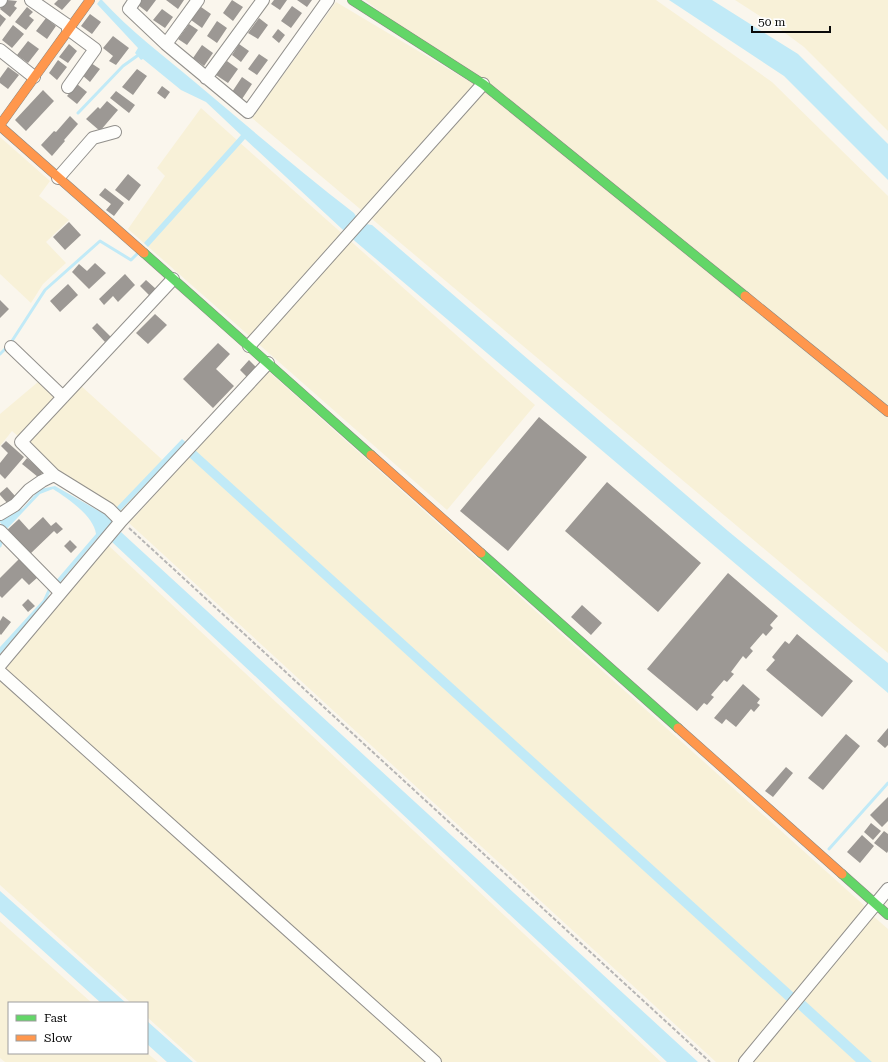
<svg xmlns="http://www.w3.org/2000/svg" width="888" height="1062" font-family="'Roboto Serif',serif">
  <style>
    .farmland { fill: #f8f1d8 }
    .water { fill: #c1eaf7 }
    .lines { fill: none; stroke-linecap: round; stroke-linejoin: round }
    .stream { stroke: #c1eaf7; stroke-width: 3 }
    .building { fill: #9c9894 }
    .street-casing { stroke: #92908c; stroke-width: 14 }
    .fast-casing { stroke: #898783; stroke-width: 10 }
    .slow-casing { stroke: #898783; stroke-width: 10 }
    .path { stroke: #b7b6b5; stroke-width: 2; stroke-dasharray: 4 2; stroke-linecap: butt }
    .street { stroke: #fefefc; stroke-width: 12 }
    .fast { stroke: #63d668; stroke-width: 9 }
    .slow { stroke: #ff974d; stroke-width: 9 }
  </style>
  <rect width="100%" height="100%" fill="#faf6ed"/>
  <!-- farmland -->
  <path class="farmland" d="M365,0H656L772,82L888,196V406Z
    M735,0H888V131L804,47L777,27Z
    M336,2L477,86L888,414V653L252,118Z
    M201,108L535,405L447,510L128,229L165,176L157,168Z
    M0,137L50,181L39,196L69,220L46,242L66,263L43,284L31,303L0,274Z
    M268,371L867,908L737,1062H716L129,523Z
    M38,382L63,405L79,384L168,465L122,515L58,471L12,431L0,446V414Z
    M108,545L661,1062H197L147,1017V1003H131L0,885V672Z
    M872,915L888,929V1062H752Z
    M0,921L92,1003H9V1053H147L158,1062H5L0,1058Z"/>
  <!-- water -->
  <path class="water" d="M100,0H102C130,31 164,56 196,83C248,127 300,171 354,213C358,220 363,224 372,225L728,531L888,663V693L356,242L245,139L148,247L144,243L241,135L206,102L181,90L143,59L141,60L135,53L138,48L97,4Z
    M669,0H712L798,54L888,144V180L784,76Z
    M182,439L188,444L182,451H178L119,512L116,508Z
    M195,450L795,994L788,1002L189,457Z
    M55,486L106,515H110L113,519V525L105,534L100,535L57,586L54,583L96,534C94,516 67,498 53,489L40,494L5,531L0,522V517L6,518L23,508L40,489Z
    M121,532L698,1062H667L112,542Z
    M48,589L50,592L46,601L0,654V647L43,600Z
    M0,891L126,1003H101L0,912Z
    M804,1000L872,1062H856L798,1009Z
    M147,1021L193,1062H167L147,1044Z"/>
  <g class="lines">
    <!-- stream -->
    <path class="stream" d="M78,113L123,66L137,56
      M0,354L10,344L45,290L100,241L131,260L137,254
      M0,546L2,540
      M829,849L888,783"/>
  </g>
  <!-- building -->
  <path class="building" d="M7,0L17,1L14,6L17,8L10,17L0,9Z
    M58,0H71L62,10L54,4Z
    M141,0H156L147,12L138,5Z
    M166,0H184L178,9Z
    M232,0L243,7L233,21L223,13Z
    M274,0H287L280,10L271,4Z
    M297,0H312L307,7Z
    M292,6L302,13L291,28L281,21Z
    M27,7L33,12L29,16L34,20L26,30L15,22Z
    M201,7L211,14L202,28L191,20Z
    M162,9L173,17L165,28L153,20Z
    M0,14L6,19L0,27Z
    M90,14L101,22L92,34L81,26Z
    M46,18L56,26L47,39L36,31Z
    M259,18L268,25L258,39L248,33Z
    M217,21L227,28L217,43L207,36Z
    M189,24L198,30L187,45L178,39Z
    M13,25L24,34L12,48L2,40Z
    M278,29L285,35L279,43L272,37Z
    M113,36L129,48L116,65L109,61L113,56L103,48Z
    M28,41L39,49L28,63L17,55Z
    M69,44L77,51L68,63L59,57Z
    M239,44L249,51L241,62L232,55Z
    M202,45L213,53L204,66L193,58Z
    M259,54L268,60L257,75L248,69Z
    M58,60L67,67L57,80L49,73Z
    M227,61L238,69L228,83L216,75Z
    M91,63L100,69L90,82L82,75Z
    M8,67L19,75L8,89L0,83V78Z
    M137,69L147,76L133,95L122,87Z
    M242,77L252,84L242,99L232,92Z
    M77,84L87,92L77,104L67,96Z
    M162,86L170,92L165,99L157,93Z
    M43,90L54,101L26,131L15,120Z
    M116,91L135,105L129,113L110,98Z
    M107,101L118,110L100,131L86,119L98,107L100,109Z
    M70,116L78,124L64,140L65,141L52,156L41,145L54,131L56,132Z
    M128,174L141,185L129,201L115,190Z
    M105,188L124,203L114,216L106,210L111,204L99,195Z
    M69,222L81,235L65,250L53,237Z
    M95,263L106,273L89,289L72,272L79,264L87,271Z
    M125,274L135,285L118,302L113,296L104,305L99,299Z
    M146,280L156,289L150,296L140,286Z
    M68,284L78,295L60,312L50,301Z
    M0,300L9,309L0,318Z
    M155,314L167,325L148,344L136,333Z
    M97,323L111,337L105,342L92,328Z
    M218,343L230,354L216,369L234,386L213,408L183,379Z
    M249,360L256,367L247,377L240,370Z
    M539,417L587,457L508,551L460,511Z
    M6,441L24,457L5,479L0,474V463L8,453L1,446Z
    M27,458L43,472L38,477L22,464Z
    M607,482L701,563L658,612L565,531Z
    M7,487L16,497L8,504L0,495V493Z
    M43,517L51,526L56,522L63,529L57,534L54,531L29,555L6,531L19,519L29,530Z
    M70,540L77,547L71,553L64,546Z
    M20,558L38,577L29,585L22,578L2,598L0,596V578Z
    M728,573L778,616L770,625L773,628L766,636L763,633L750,648L753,651L746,659L743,656L731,672L734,674L727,682L724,680L711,695L714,697L707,705L704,703L697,711L647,669Z
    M28,599L35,606L28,612L22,605Z
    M582,605L602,623L591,635L571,617Z
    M3,616L11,622L1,635L0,634V621Z
    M797,634L853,681L822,717L766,670L775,660L772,657L785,641L789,644Z
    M743,684L760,699L757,703L760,705L754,712L751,709L736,727L726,719L722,724L714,718Z
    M888,728V745L885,748L877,741Z
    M846,734L860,746L823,790L808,778Z
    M786,767L793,773L773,797L765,791Z
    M888,797V821L882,827L870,815Z
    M871,823L881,831L873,840L864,832Z
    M884,831L888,834V851L887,853L874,843Z
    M862,835L874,846L860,863L847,852Z"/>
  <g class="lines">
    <!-- street casing -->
    <g class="street-casing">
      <path id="street" d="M31,0L70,27
        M135,0L129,9L166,44L248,112L328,0
        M0,1L1,0
        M166,44L198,0
        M0,50L34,77
        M206,78L263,0
        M68,87L95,49L68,29
        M58,178L93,138L115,132
        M249,346L483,84
        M11,347L63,397
        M0,514L15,505L29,490L42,481L54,475
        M121,521L109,509L54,475L21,442L173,279
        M0,531L60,592
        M0,665L121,521L268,363
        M0,672L435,1062
        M745,1062L888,889"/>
    </g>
    <!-- fast casing -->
    <g class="fast-casing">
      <path id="fast" d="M352,0L483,84L745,296
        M144,253L371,455
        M481,553L678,728
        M842,874L888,915"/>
    </g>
    <!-- slow casing -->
    <g class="slow-casing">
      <path id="slow" d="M0,125L90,0
        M0,126L144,253
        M745,296L888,412
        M371,455L481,553
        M678,728L842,874"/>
    </g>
    <!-- path -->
    <path class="path" d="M129,528L710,1062"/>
    <!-- street -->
    <use href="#street" class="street"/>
    <!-- fast -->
    <use href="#fast" class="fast"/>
    <!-- slow -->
    <use href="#slow" class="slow"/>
  </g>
  <!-- legend -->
  <rect x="8" y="1002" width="140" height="52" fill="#ffffff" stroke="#9d9d9d"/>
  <rect x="16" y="1015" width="20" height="6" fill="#63d668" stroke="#9d9d9d"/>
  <text x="44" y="1022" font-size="12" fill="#0a0a0a">Fast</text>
  <rect x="16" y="1035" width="20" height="6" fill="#ff974d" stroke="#9d9d9d"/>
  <text x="44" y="1042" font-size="12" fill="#0a0a0a">Slow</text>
  <!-- scale -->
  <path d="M752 26v6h78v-6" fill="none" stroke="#0a0a0a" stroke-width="2"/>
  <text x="758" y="26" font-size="12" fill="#0a0a0a" stroke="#ffffff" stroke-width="3" paint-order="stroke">50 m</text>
</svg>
